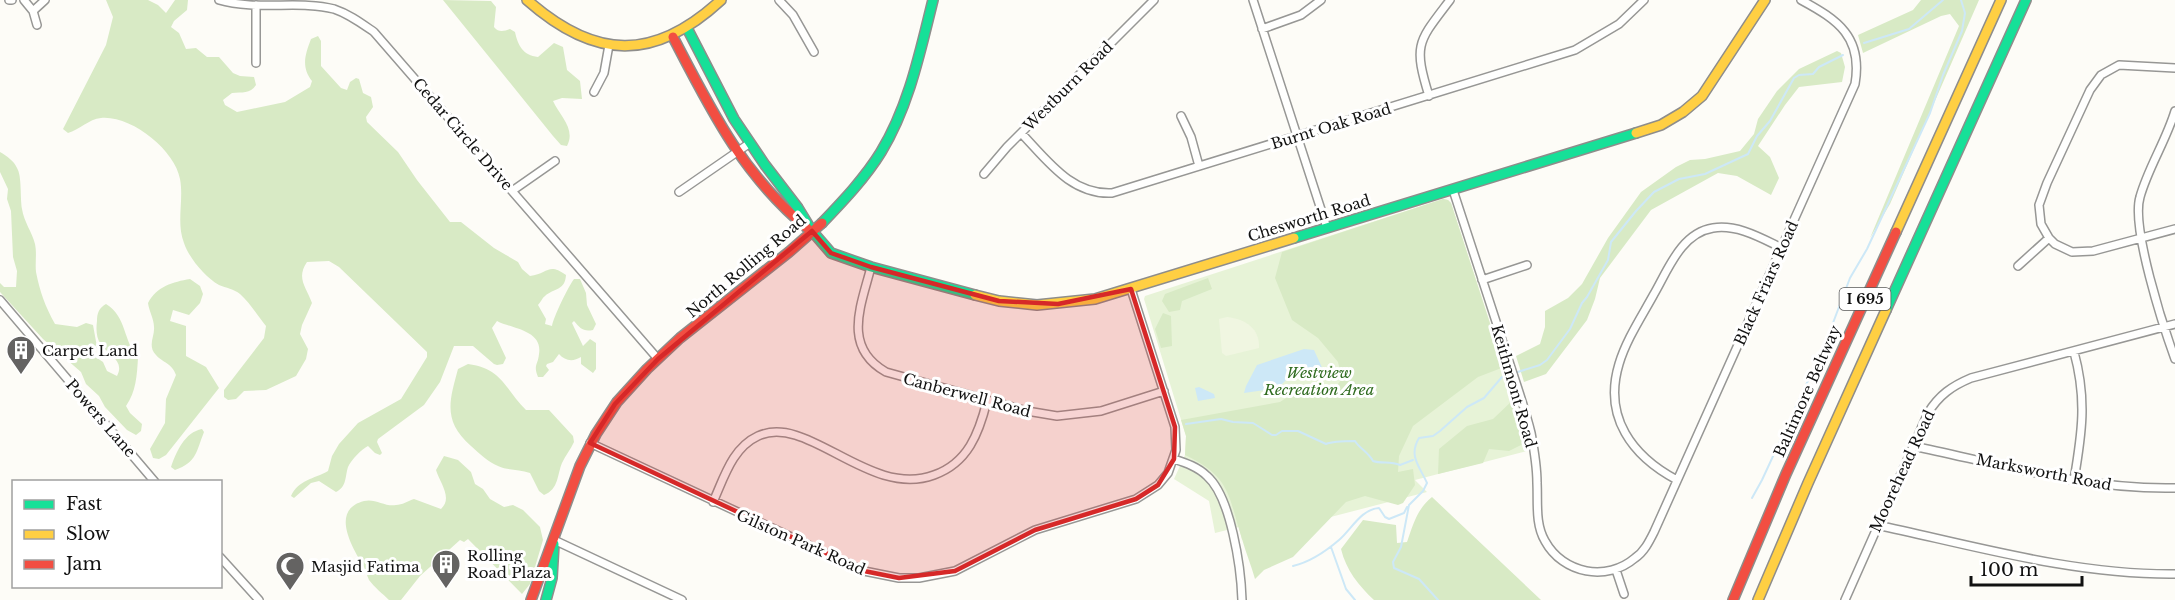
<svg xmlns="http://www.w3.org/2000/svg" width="2175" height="600" font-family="'Libre Baskerville',serif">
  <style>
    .green { fill: #e7f3d7 }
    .forest { fill: #d8eac5 }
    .pitch { fill: #f0f6e1 }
    .water { fill: #cde8f7 }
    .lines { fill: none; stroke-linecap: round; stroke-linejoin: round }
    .stream { stroke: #cde8f7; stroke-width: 2 }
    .street-casing { stroke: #979795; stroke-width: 10 }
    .fast-casing { stroke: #8e8d8b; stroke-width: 12 }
    .slow-casing { stroke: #8e8d8b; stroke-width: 12 }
    .jam-casing { stroke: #8e8d8b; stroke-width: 12 }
    .street { stroke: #fffffe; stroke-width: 7 }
    .fast { stroke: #16e098; stroke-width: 9 }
    .slow { stroke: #ffcf43; stroke-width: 9 }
    .jam { stroke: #f24e42; stroke-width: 9 }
    .marked { fill: #d62828; fill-opacity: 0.2; stroke: #d62828; stroke-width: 4.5; stroke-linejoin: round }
    .labels { text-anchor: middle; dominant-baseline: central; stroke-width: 6; stroke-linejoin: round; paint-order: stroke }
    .shield { fill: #fff; stroke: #585858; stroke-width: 1.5 }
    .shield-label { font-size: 14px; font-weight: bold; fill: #111 }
    .street-label { font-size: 15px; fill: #111; stroke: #fff }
    .poi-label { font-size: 15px; fill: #111; stroke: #fff; text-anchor: start }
    .park-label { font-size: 15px; font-style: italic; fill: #2f6b1f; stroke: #fff }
  </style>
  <rect width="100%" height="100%" fill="#fdfcf7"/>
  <!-- green -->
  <path class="green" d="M1443,199L1448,200L1451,203L1519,412L1527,451L1415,480L1427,492L1242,540L1239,527L1215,533L1209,501L1174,479L1185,455L1186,436L1144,299L1145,296Z"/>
  <!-- forest -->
  <path class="forest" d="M106,0H148L158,5L166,13L175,0H188L187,10L174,21L171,27L179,33L186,49L196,48L207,57H219L233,73L240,76L254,77L256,85C250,94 242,92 232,93L223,100L225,105L237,112L285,102L310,87L312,81C301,67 305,55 311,39L318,36L321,41V66L341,88L347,90L350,82L356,78L359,79L363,93L371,97L373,107L366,117L367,122L398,152L417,180L450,222H461L494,248L518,262L522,269L530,276C548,274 548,262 566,275C565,291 554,288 545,296C542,298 541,302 538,305L546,319L545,324L552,326C553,318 569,285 574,279H580L586,293L587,305L596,324L593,330C583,332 580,328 574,321L572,323L583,346L590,339L596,343V369L593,373L581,364V357C573,362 565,361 559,354L553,362L547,364L546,366L549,370L543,377H538C533,365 538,365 539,354C543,330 512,329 497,321L492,328L506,358L503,364L497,365L494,364L473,346H454L440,382L424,405L378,439L377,442L382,453L380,455L375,453L368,446C362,449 351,460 348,467C345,476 347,487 336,492L319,481L311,483L294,498L291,496C298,480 314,479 328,471L332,456L339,444L358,423L401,399L427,357V352L339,267L329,261L307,262C296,278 306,287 312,303L302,325L300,334L308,349L306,359L296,376L266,390L244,391L236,399L228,400L224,397V390L264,338L266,326C258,316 250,303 240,294C234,289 226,288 219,285C205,277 189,258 184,243C176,223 184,200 180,179C175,150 131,115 101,118C89,119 79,130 68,133L63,129L106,45L113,17Z
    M443,0L491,1L496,7L494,27C499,33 504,31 510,29L515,32C518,46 523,55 538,57L554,43L563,47L567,70L580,81L582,99L562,98L553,101C560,116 576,129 567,146L561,145L553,136Z
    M1921,0H1979L1890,204L1870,238L1959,26L1950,14L1941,16L1863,53L1858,35L1913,10Z
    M1837,51L1841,53L1845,67L1842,82L1799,87L1785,105L1758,146L1770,157L1779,178L1771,195L1737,176L1718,173L1651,210L1600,278L1595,299L1587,320L1546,374L1524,382L1516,356L1540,344L1545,327V311L1568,298L1582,284L1608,238L1641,192L1676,167L1690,160L1705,159L1740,151L1754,134L1758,119L1777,91L1799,69Z
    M0,152C7,156 14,161 17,168C22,176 20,197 22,209C24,222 32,232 35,244C37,254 35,262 36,272C40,292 45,306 55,324L77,327L86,323L93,325L97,347L91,354L103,362L107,371L117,376C125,361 109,355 101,345C96,338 96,329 97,321C97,313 99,308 106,304C127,317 123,341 138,358C137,375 136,392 126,406L130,413L142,424L141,431L136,435L127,430L105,407L99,396L86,384L81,372L43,339L0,292V283L4,287H16L17,271L13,257L11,211L7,199L8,189L0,172Z
    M1443,199L1448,200L1451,203L1504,367L1478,377L1413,426L1399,456L1398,472L1413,469L1415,485L1403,503L1398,505L1365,496L1346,502L1293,557L1264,570L1255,579C1251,565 1246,553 1242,539C1228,495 1231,477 1185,455L1186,436L1181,420L1280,402L1295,392L1336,387L1342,378L1338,362L1318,338L1292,320L1275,278L1282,252Z
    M1208,278L1212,289L1182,301L1180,310L1169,312L1162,301L1165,294Z
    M190,279L200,286L203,294L200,303L189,315L173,310L170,321L186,326V356L206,367L219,388L166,455L159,459L153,458L150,449L165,423L166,399L176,375C172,363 163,363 156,355C147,346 155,336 154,327C154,319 149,311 148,303C157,286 173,282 190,279Z
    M1163,313L1171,316L1172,346L1161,348L1155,329Z
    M468,364C503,369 504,388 526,410H549L573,436L574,442C571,449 565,456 562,463C557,475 559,489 544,495L539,491L530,473C519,469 509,471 498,466C488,462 480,454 471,446C443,421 449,402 458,369Z
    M1514,399L1524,435L1523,444L1509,451L1489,449L1483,463L1438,474L1439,449L1467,426L1493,419Z
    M202,429L204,432C196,452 197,462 175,470L171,467C176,452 185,432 202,429Z
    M444,456L458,460L471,472L475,484L483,489L490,499L504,507L513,505L523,510L540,527L543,540L530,584L522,594L468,539L464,542L460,540L420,576L401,600H389C383,594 374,587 369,580C367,576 366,571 364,567C353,549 329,510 364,501C375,498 385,507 396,505C402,505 408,501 414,499L441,509C453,498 440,483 436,470Z
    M1432,497L1541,600H1374C1359,586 1346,570 1341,549L1363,520L1396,525L1397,543L1407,542C1413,525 1417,509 1432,497Z"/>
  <!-- pitch -->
  <path class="pitch" d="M1227,317C1246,319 1260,329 1259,348L1226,356L1222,353L1219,319Z"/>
  <!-- water -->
  <path class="water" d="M1304,349L1314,350L1325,374L1290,376L1278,388L1244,393L1246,386L1257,365Z
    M1199,387L1214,394L1215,398L1198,401L1195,388Z"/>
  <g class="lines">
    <!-- stream -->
    <path class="stream" d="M1864,43L1909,29L1943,0
      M1186,424L1221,419L1233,422L1253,423L1272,435H1276L1282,431H1298L1326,444C1333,441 1347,441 1355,441C1360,449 1368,452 1373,461C1382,464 1390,461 1400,465L1413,460
      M1752,498L1762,480L1825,344L1850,278L1867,249L1930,113L1943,75L1962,31L1965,13L1961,0
      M1331,547L1346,589L1355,600
      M1293,566C1310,562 1325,552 1339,540C1351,530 1361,509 1379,508L1385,517L1389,519L1404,513L1407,507
      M1438,600L1419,579L1394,568L1393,562L1401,547L1409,505L1423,491L1427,483C1420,467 1408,456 1419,438L1433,436L1440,431L1467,407L1484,398L1502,377L1540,365L1547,360L1570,329L1582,303L1587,297L1608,260L1611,242L1636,211L1654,192L1679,179L1705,174L1748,154L1757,136L1770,121L1794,78L1799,75L1813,74L1819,67L1843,55"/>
    <!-- street casing -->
    <g class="street-casing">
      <path id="street" d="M9,0H12
        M24,0L33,11L37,25
        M219,0C256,11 300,0 334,9C349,14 361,23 374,32L658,359
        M779,0L793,15L814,52
        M1253,0L1327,228
        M256,5V63
        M33,11L45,0
        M1262,29L1301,15L1321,0
        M2175,68L2119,65L2101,75L2090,90L2047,183L2039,205L2041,224L2049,238L2055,244L2072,252L2093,251L2175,229
        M594,92L604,73L609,45
        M1429,96C1413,44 1418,42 1450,0
        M2175,111C2166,141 2148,168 2140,197C2131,227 2163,326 2175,359
        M1181,116L1191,137L1199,166
        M1021,133C1047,160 1071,195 1112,193L1575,50L1619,24L1644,0
        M984,174L1007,147L1154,0
        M1453,190C1470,242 1487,294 1504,346C1513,375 1524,404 1531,433C1534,449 1537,467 1537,483C1538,503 1535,524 1545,541C1563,574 1607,582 1635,558C1644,552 1649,542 1654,532L1855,84C1863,37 1838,20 1801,0
        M512,191L555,161
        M679,192L750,143
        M2018,266L2049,238
        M871,267C861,306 842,347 886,372L1027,411L1057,416L1101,411L1164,391
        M1482,280L1527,265
        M0,300L155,482
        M2074,352C2087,399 2082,433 2074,480
        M590,443L864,571L899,578H919L955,571L1035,530L1136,499L1158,485L1168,473L1176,450L1175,427L1131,289
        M1913,446C1999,464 2087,490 2175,488
        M1174,459C1186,463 1198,467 1207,476C1231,497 1241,568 1242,600
        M1677,480C1632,456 1603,417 1619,364C1626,340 1642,316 1654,294C1668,270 1681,233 1713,228C1737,224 1761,238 1782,248
        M713,502C724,478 732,448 758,436C808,413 869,499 934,475C968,463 979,433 987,401
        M1877,525C1975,546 2074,575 2175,574
        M554,540L682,600
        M220,557L259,600
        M1616,570L1624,594
        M1845,600L1928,413C1939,395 1952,386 1971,378L2175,324"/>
    </g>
    <!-- fast casing -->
    <g class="fast-casing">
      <path id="fast" d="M688,30L734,119L765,165L798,208L812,231L831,253L871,267L975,295
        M822,223C843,201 865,178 881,152C909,106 920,52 933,0
        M1294,238L1636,133
        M1886,310L2026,0
        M546,600L552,578L554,544"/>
    </g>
    <!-- slow casing -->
    <g class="slow-casing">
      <path id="slow" d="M527,0C595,60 654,62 721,0
        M1636,133L1661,125L1683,112L1702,96L1765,0
        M1896,232L2001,0
        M975,295L999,301L1037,305L1095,299L1294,238
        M1758,600L1808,483L1886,310"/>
    </g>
    <!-- jam casing -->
    <g class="jam-casing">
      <path id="jam" d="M673,37C711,110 742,174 807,228
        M531,600L580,466L596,434L617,402L647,369L680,338L789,252L822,223
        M1733,600L1786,474L1896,232"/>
    </g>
    <!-- street -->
    <use href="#street" class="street"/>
    <!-- fast -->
    <use href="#fast" class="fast"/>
    <!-- slow -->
    <use href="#slow" class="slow"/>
    <!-- jam -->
    <use href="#jam" class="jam"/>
  </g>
  <!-- marked area -->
  <path class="marked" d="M812,231L831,253L871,267L999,301L1058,304L1131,289L1175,427L1174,459L1158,485L1136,499L1035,530L955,571L899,578L864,571L590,443L615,404L658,359Z"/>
  <!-- icons -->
  <defs>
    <g id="building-pin" transform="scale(1.5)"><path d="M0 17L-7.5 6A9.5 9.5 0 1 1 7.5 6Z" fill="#646362" stroke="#fff"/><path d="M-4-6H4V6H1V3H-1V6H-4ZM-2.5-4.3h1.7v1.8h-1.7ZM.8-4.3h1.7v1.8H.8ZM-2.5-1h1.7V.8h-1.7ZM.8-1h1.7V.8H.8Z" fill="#fff"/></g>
    <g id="mosque-pin" transform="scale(1.5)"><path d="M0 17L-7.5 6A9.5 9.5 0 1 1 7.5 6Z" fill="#646362" stroke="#fff"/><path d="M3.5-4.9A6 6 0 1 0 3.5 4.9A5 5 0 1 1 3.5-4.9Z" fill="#fff"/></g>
  </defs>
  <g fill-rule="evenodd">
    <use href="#building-pin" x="21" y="350"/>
    <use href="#building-pin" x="446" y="564"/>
    <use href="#mosque-pin" x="290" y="566"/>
  </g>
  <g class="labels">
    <!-- shield labels -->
    <rect class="shield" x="1839.5" y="288" width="51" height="22" rx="4.5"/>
    <g class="shield-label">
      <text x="1865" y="299">I 695</text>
    </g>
    <!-- street labels -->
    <g class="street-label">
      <text transform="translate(1068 86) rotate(-45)">Westburn Road</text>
      <text transform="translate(1331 126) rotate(-17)">Burnt Oak Road</text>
      <text transform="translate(463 134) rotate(49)">Cedar Circle Drive</text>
      <text transform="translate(1309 218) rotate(-17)">Chesworth Road</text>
      <text transform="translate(746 266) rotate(-40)">North Rolling Road</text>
      <text transform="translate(1766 283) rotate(-66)">Black Friars Road</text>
      <text transform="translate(1514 386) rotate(74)">Keithmont Road</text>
      <text transform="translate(1807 391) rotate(-66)">Baltimore Beltway</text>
      <text transform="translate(967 395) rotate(15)">Canberwell Road</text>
      <text transform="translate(101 418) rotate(49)">Powers Lane</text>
      <text transform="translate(1902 471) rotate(-65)">Moorehead Road</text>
      <text transform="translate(2044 472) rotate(11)">Marksworth Road</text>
      <text transform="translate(801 542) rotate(24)">Gilston Park Road</text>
    </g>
    <!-- poi labels -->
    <g class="poi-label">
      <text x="42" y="350">Carpet Land</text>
      <text x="467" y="555">Rolling<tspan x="467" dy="17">Road Plaza</tspan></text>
      <text x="311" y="566">Masjid Fatima</text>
    </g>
    <!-- park labels -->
    <g class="park-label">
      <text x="1319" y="372">Westview<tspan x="1319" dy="17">Recreation Area</tspan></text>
    </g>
  </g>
  <!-- legend -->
  <rect x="12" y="480" width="210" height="108" fill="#ffffff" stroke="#a0a0a0" stroke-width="1.5"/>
  <rect x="24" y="500" width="30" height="9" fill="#16e098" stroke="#a0a0a0" stroke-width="1.5"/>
  <text x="66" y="510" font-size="18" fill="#111111">Fast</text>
  <rect x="24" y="530" width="30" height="9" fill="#ffcf43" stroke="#a0a0a0" stroke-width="1.5"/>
  <text x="66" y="540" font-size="18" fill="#111111">Slow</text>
  <rect x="24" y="560" width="30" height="9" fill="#f24e42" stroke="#a0a0a0" stroke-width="1.5"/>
  <text x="66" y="570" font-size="18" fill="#111111">Jam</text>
  <!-- scale -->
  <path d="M1971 576v9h111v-9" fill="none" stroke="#111111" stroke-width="3"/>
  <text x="1980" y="576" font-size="18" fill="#111111" stroke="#ffffff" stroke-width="4.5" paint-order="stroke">100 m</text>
</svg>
